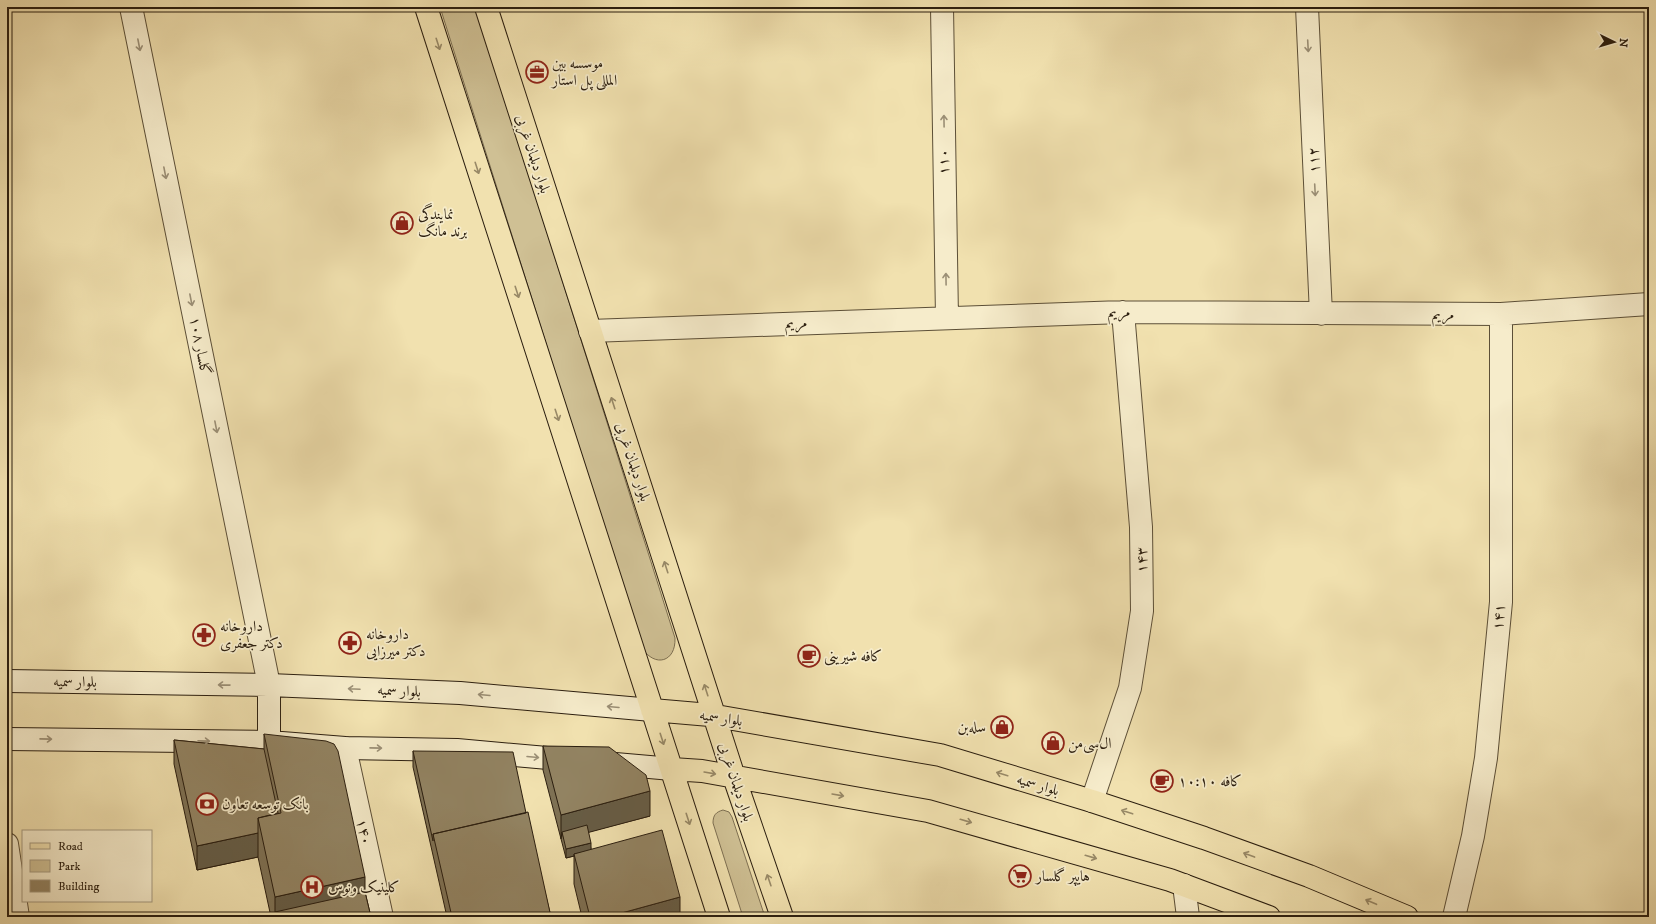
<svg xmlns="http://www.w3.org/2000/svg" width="1656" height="924" font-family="'IM FELL DW Pica',Amiri,serif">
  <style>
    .green { fill: #cfc094; stroke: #7d6f52 }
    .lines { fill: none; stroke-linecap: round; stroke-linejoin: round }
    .minor-casing { stroke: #5c4f37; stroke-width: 24 }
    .secondary-casing { stroke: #2b1e0f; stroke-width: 24 }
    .primary-casing { stroke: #2b1e0f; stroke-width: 24 }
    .minor { stroke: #f6eccb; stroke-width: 22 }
    .secondary { stroke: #f6eccb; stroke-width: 22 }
    .primary { stroke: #f1e1af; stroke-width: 22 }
    .wall { fill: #7e7154; stroke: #2b1e0f }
    .shaded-wall { fill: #665c45; stroke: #2b1e0f }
    .building { fill: #928362; stroke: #2b1e0f }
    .oneway { stroke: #988967 }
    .oneway2 { stroke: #9b8f76 }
    .labels { text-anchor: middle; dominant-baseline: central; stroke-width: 3.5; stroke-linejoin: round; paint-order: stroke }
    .poi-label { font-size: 15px; fill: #2b1e0f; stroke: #f6eccb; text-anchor: start }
    .street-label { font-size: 15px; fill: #2b1e0f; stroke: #f6eccb }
  </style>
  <rect width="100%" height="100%" fill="#f1e1af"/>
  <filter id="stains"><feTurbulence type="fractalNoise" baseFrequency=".005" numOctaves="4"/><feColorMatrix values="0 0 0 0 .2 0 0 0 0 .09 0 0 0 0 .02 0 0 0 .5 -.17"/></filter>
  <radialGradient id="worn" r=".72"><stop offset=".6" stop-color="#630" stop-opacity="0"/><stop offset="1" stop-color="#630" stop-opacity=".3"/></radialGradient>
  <!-- green -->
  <path class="green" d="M440,7H476L675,638C676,662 655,668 642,648Z
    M723,810L729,812L732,817L765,917H743L713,823C713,815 716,812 723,810Z"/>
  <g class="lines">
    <!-- minor casing -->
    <g class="minor-casing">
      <path id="minor" d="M131,7L269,685
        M942,7L947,318
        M1307,7L1321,314
        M590,331L1123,312L1501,314L1649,304
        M345,748L382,917
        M1092,801L1130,688L1142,611L1141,527L1123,312
        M7,844L18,917
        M1184,885L1188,917
        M1454,917L1473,836L1486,758L1501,602V314"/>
    </g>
    <!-- secondary casing -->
    <g class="secondary-casing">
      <path id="secondary" d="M7,681L269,685L460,693L652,710
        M269,685V742
        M7,739L269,742L345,748L457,750L672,769"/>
    </g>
    <!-- primary casing -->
    <g class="primary-casing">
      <path id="primary" d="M426,7L719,917
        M486,7L734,777L782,917
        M652,710L710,715L940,755L1092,801L1204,838L1309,876L1407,917
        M672,769L702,771L928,811L1170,880L1269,917"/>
    </g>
    <!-- minor -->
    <use href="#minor" class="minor"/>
    <!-- secondary -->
    <use href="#secondary" class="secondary"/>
    <!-- primary -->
    <use href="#primary" class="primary"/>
  </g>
  <!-- wall -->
  <path class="wall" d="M264,734L365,892L371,917H271L258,857L197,870L174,764V740L264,749Z
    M543,746L650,816L588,832L591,849L680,917H582L574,884V856L566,858L543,770Z
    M413,751L526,813L551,917H447L413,767Z"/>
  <!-- shaded-wall -->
  <path class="shaded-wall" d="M650,791V816L564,839L562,832L561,839V815Z
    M258,833V857L197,870V846Z
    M591,843V851L574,854V856L566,858V849Z
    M365,877V916L275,912V897Z
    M680,897V917H607Z"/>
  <!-- building -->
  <path class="building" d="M264,734L326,741L334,744L338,751L365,877L275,897L258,818L281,813Z
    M174,740L264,749L278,813L258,818V833L197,846Z
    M543,746L609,747L646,775L650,791L561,815Z
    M413,751L513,752L526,813L433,834V841Z
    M528,812L551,917H452L433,834Z
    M587,825L591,843L566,849L562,832Z
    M662,830L680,897L607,917H590L574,854Z
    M365,892L371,917H276L275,912Z"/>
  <!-- one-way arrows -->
  <defs><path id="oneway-shaft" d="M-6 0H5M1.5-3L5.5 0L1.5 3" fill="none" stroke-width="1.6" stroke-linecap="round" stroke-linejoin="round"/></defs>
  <g class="oneway">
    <use href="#oneway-shaft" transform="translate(438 44) rotate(72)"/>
    <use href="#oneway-shaft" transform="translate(477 168) rotate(72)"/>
    <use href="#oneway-shaft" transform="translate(517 292) rotate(72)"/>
    <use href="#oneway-shaft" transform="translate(613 403) rotate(-108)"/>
    <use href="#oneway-shaft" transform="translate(557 415) rotate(72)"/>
    <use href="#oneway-shaft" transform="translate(666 567) rotate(-108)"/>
    <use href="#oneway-shaft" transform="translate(706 690) rotate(-108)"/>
    <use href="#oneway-shaft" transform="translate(662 739) rotate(72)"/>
    <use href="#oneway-shaft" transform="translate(710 773) rotate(10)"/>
    <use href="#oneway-shaft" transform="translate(1002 774) rotate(-163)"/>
    <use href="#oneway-shaft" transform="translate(838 795) rotate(10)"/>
    <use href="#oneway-shaft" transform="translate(1127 812) rotate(-162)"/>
    <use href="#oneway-shaft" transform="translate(688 819) rotate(72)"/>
    <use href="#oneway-shaft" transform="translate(966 821) rotate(16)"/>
    <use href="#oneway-shaft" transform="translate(1249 855) rotate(-160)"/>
    <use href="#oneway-shaft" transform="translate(1091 857) rotate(16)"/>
    <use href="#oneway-shaft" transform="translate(769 880) rotate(-109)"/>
    <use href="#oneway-shaft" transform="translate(1371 902) rotate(-157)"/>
  </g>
  <g class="oneway2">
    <use href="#oneway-shaft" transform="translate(139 45) rotate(79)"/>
    <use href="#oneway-shaft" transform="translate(1308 46) rotate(87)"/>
    <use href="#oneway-shaft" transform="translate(944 121) rotate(-91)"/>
    <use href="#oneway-shaft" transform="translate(165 173) rotate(79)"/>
    <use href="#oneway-shaft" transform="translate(1315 190) rotate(87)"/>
    <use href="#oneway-shaft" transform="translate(946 279) rotate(-91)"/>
    <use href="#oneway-shaft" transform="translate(191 300) rotate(79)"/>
    <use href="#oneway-shaft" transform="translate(216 427) rotate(79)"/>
    <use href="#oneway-shaft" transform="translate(224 685) rotate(-179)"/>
    <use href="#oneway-shaft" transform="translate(354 689) rotate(-177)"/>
    <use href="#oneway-shaft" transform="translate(484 695) rotate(-175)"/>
    <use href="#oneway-shaft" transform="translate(613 707) rotate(-175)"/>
    <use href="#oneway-shaft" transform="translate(46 739) rotate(1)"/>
    <use href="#oneway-shaft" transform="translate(204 741) rotate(1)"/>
    <use href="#oneway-shaft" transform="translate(376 748) rotate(1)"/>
    <use href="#oneway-shaft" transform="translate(533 757) rotate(5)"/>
  </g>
  <!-- icons -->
  <defs>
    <g id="office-ring" transform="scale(1.15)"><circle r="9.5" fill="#f6eccb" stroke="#8f2418" stroke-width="1.5"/><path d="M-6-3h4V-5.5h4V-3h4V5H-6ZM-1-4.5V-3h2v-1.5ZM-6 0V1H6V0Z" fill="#8f2418"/></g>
    <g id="shop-ring" transform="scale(1.15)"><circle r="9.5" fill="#f6eccb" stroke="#8f2418" stroke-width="1.5"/><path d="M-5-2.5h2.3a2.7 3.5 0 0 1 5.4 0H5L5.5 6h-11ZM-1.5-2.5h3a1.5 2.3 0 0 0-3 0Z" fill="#8f2418"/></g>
    <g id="pharmacy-ring" transform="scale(1.15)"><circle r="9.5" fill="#f6eccb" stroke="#8f2418" stroke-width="1.5"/><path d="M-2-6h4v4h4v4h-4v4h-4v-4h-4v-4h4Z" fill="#8f2418"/></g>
    <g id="cafe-ring" transform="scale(1.15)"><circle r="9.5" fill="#f6eccb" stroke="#8f2418" stroke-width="1.5"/><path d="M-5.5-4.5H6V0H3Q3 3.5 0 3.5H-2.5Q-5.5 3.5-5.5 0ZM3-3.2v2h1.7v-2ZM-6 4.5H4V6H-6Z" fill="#8f2418"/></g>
    <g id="bank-ring" transform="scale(1.15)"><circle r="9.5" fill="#f6eccb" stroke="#8f2418" stroke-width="1.5"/><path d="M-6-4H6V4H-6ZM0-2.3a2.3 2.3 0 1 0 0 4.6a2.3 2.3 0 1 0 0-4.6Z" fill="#8f2418"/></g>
    <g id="supermarket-ring" transform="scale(1.15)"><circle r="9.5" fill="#f6eccb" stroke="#8f2418" stroke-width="1.5"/><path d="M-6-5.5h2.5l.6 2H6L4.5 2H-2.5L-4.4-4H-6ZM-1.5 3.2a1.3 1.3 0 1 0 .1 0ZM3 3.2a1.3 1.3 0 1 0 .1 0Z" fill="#8f2418"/></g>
    <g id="hospital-ring" transform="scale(1.15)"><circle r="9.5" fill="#f6eccb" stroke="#8f2418" stroke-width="1.5"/><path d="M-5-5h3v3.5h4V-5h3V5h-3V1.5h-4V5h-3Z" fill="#8f2418"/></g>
  </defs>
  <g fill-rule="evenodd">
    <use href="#office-ring" x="537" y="72"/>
    <use href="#shop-ring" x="402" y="223"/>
    <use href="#pharmacy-ring" x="204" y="635"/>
    <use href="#pharmacy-ring" x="350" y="643"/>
    <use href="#cafe-ring" x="809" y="656"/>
    <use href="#shop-ring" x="1002" y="727"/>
    <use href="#shop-ring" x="1053" y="743"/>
    <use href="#cafe-ring" x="1162" y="781"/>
    <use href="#bank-ring" x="207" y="804"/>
    <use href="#supermarket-ring" x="1020" y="876"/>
    <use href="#hospital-ring" x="312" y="887"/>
  </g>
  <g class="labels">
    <!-- poi labels -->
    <g class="poi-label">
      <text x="552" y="63">موسسه بین<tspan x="552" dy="17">المللی پل استار</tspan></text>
      <text x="418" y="214">نمایندگی<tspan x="418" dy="17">برند مانگ</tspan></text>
      <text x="220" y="626">داروخانه<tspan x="220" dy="17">دکتر جعفری</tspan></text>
      <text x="366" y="634">داروخانه<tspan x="366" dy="17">دکتر میرزایی</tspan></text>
      <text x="824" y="656">کافه شیرینی</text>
      <text x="986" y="727" text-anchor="end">سله‌بن</text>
      <text x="1068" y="743">ال‌سی‌من</text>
      <text x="1178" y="781">کافه ۱۰:۱۰</text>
      <text x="222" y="804">بانک توسعه تعاون</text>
      <text x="1036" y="876">هایپر گلسار</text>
      <text x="328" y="887">کلینیک ونوس</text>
    </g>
    <!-- street labels -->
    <g class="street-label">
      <text transform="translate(533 154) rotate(72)">بلوار دیلمان غربی</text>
      <text transform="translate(1314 160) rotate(-93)">۱۱۲</text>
      <text transform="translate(944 162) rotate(-91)">۱۱۰</text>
      <text transform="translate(1119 312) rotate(-1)">مریم</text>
      <text x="1443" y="314">مریم</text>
      <text transform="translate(796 323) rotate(-2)">مریم</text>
      <text transform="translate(200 346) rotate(79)">گلسار ۱۰۸</text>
      <text transform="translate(633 462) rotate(72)">بلوار دیلمان غربی</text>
      <text transform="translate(1142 560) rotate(-91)">۱۴۳</text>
      <text transform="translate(1499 617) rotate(-85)">۱۴۱</text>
      <text transform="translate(75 682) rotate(1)">بلوار سمیه</text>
      <text transform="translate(399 691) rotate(3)">بلوار سمیه</text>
      <text transform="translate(721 718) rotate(9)">بلوار سمیه</text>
      <text transform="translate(736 782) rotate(72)">بلوار دیلمان غربی</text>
      <text transform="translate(1038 785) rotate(17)">بلوار سمیه</text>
      <text transform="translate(364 832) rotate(78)">۱۴۰</text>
    </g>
  </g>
  <!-- margin -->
  <rect width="1656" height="924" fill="none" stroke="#f1e1af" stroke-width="24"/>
  <rect x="8" y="8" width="1640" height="908" fill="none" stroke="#2b1e0f" stroke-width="2"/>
  <rect x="12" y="12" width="1632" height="900" fill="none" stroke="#2b1e0f"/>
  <!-- legend -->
  <rect x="22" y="830" width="130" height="72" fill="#f6eccb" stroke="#a59a80"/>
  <rect x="30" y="843" width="20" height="6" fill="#f1e1af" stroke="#a59a80"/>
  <text x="58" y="850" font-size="12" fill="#2b1e0f">Road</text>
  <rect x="30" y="860" width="20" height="12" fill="#cfc094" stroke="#a59a80"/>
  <text x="58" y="870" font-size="12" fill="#2b1e0f">Park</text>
  <rect x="30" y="880" width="20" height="12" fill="#928362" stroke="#a59a80"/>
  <text x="58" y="890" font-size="12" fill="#2b1e0f">Building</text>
  <!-- north arrow -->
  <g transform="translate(1614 42) rotate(95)" stroke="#f6eccb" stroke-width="3" paint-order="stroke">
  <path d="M0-3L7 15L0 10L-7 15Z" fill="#2b1e0f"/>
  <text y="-6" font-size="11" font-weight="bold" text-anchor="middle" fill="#2b1e0f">N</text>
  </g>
  <rect width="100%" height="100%" filter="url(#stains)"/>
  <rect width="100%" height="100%" fill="url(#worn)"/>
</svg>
